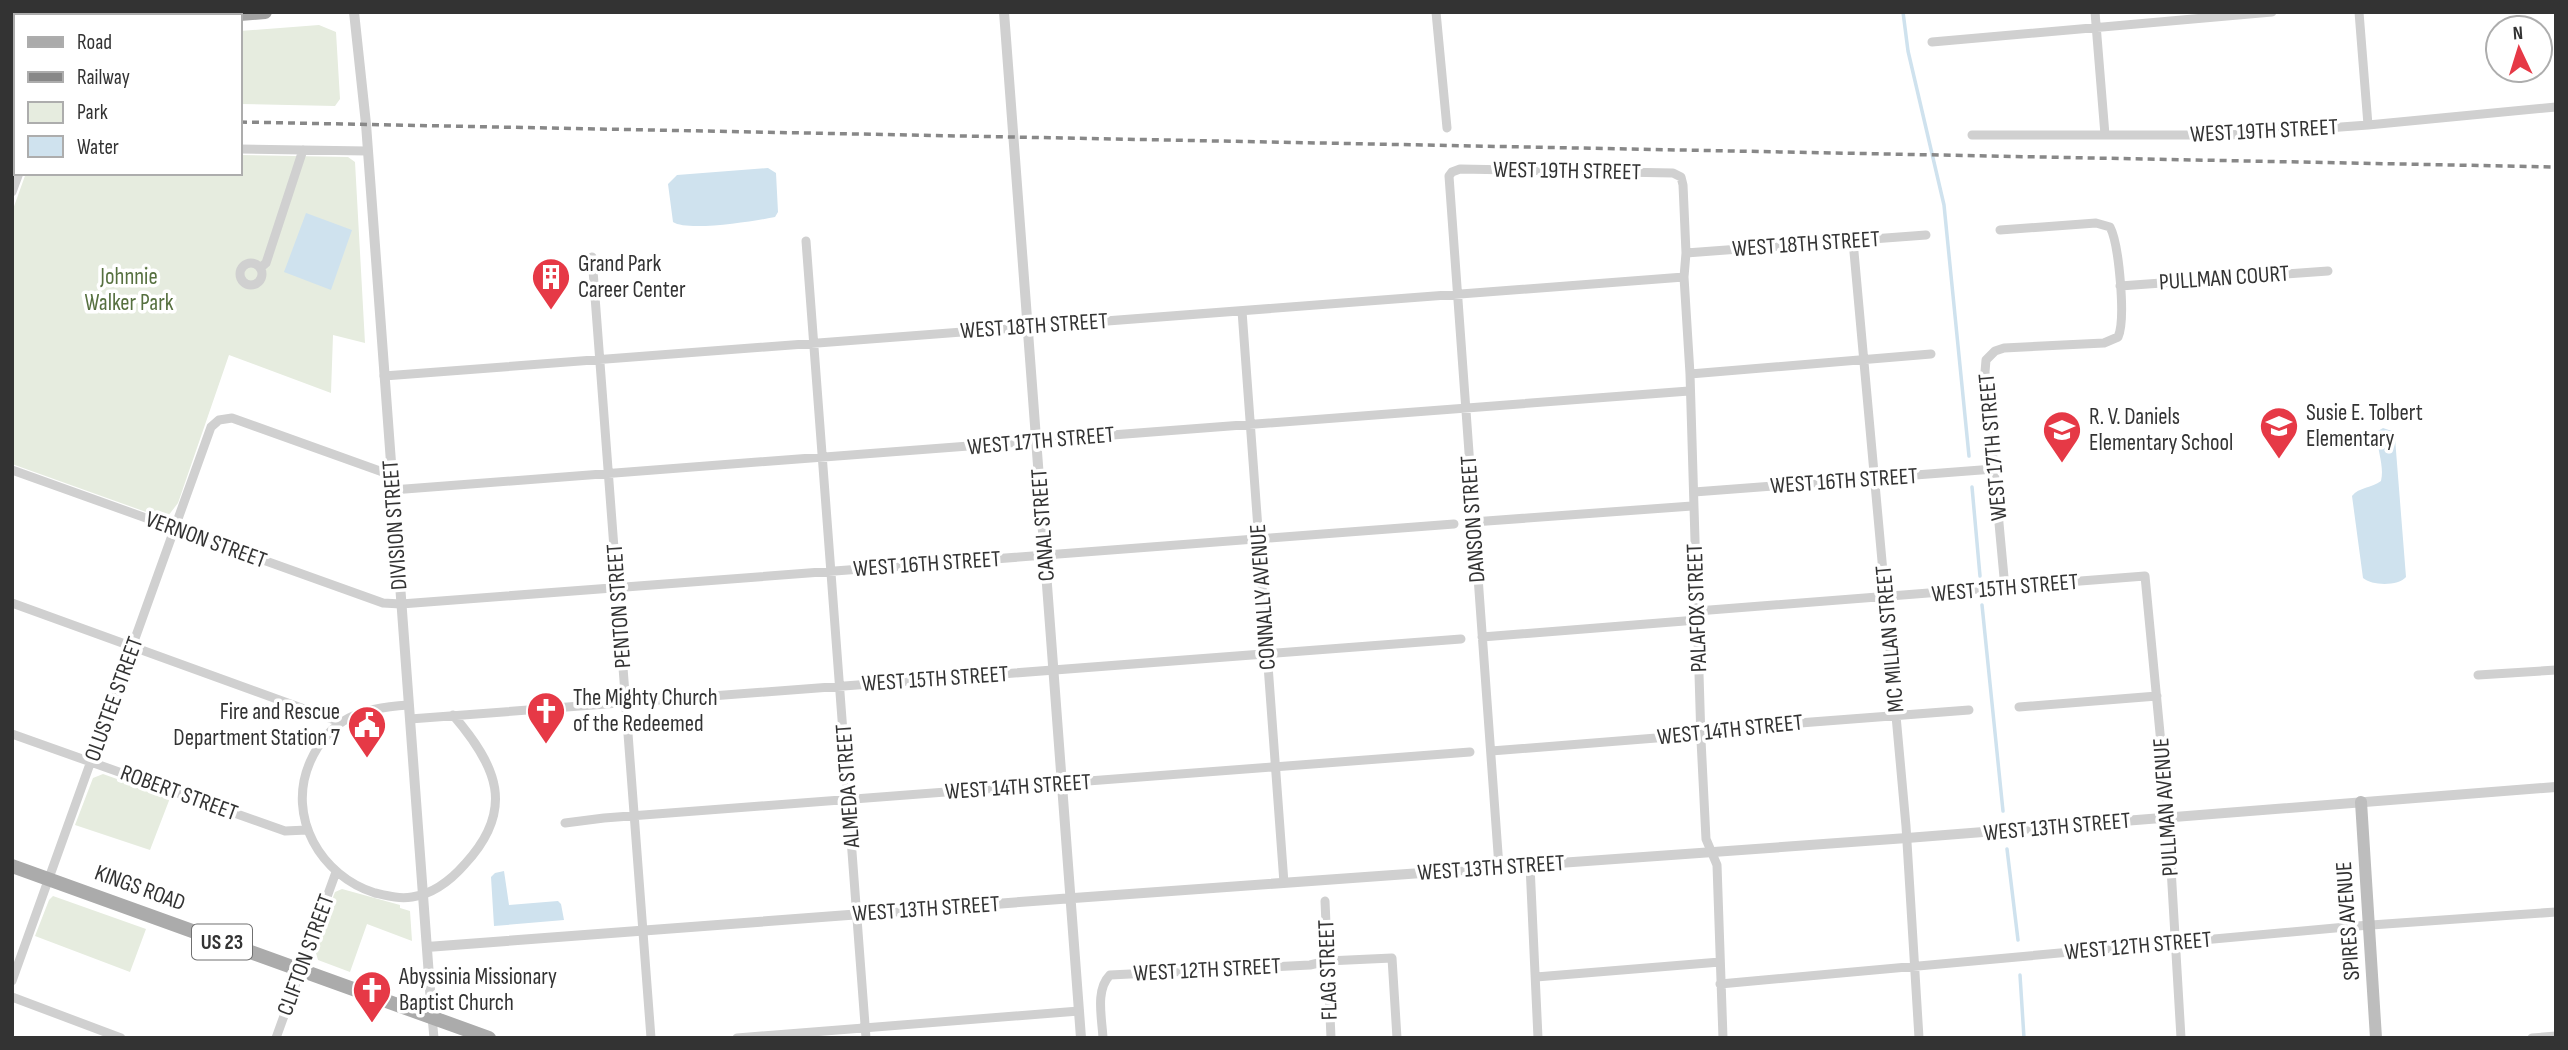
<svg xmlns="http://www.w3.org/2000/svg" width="2568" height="1050" font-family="'Sofia Sans Condensed',sans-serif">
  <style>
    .green { fill: #e6ecdf }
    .water { fill: #cfe2ee }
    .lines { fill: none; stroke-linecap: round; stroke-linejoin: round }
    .stream { stroke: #cfe2ee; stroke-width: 3.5 }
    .minor { stroke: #d0d0d0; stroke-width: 9 }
    .tertiary { stroke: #d0d0d0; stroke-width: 10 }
    .secondary { stroke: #bdbdbd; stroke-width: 12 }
    .primary { stroke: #ababab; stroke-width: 14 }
    .trunk { stroke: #a2a2a2; stroke-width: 14 }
    .rail { stroke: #888; stroke-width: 3.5; stroke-dasharray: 7 5; stroke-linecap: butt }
    .labels { text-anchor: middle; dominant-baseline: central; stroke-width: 7; stroke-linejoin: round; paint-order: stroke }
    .shield { fill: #fff; stroke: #707070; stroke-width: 2 }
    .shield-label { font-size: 21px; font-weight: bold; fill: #333 }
    .street-label { font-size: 23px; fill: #333; stroke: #fff }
    .poi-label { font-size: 23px; fill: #333; stroke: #fff; text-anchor: start }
    .park-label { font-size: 23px; fill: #56703f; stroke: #fff }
  </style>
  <rect width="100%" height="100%" fill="#fff"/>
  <!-- green -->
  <path class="green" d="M319,25L336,32L340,99L335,106L240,104V31Z
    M240,155L348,157L355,162L365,343L333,335L331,393L229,355L178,503L168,516L160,517L12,464V212L26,173H240Z
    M103,774L170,798L150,850L75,825L93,778Z
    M342,889L400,905V908L410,911L412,941L367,924L350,972L318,960L314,946L335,892Z
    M53,896L146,929L130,972L35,936L49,900Z"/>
  <!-- water -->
  <path class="water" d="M768,168L776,173L778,212L775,217C755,221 688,232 673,222L668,184L677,175Z
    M306,213L352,230L331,290L284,272Z
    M2383,428L2392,431L2395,438L2406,577C2399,586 2372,586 2363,578L2352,496C2359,487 2372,488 2381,481C2385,464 2375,447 2378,431Z
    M504,871L509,905L558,901L561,904L564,920L494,926L491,877L495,873Z"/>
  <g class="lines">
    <!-- stream -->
    <path class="stream" d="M1903,12L1908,51L1944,205L1969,456
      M1972,487L1980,576
      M1982,605L2003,811
      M2007,849L2018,940
      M2020,975L2024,1038"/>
    <!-- minor -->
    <path class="minor" d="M1436,12L1447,128
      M2095,12L2105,135
      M2359,12L2368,125
      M1932,42L2272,12
      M1972,135H2229L2368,125L2556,107
      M240,149L367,151
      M12,192L19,173
      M2000,230L2096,223L2110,227C2119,244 2126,320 2118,337L2104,343L2004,348L1995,351L1986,360L1985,372L2005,588
      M806,241L866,1038
      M1853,241L1906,826L1919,1038
      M1686,253L1926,235
      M592,257L651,1038
      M240 274a11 11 0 1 1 22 0a11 11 0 1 1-22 0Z
      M260,268L266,263L303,150
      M2120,286L2328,271
      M1242,311L1284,883
      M1690,374L1931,354
      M384,376L1684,277
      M12,470L383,603L401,604L1454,524
      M392,490L1689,391
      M1694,492L1994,469
      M1473,522L1692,506
      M12,603L340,722
      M1697,611L2145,576L2168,817L2181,1038
      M1482,637L1697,620
      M2478,675L2556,670
      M408,705C362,708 330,717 310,762C286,817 321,876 375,893C388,896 399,899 412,897C433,894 451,880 465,864C516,809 497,766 453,715
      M2019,707L2157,696
      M410,719L1461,639
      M12,734L285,831L307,830
      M1491,751L1694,735L1708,730L1969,710
      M565,823L604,818L1470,752
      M1530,865L1538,1038
      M1499,867L1449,176L1452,172L1460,169L1673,173L1681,177L1683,185L1686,253L1684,277L1690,374L1701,740L1706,839L1717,865L1723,1038
      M1325,901L1331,1038
      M1536,977L1720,962
      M12,981L211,427L219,420L232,418L391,475
      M1720,984L2357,926L2556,912
      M12,997L121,1038
      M432,1017L434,1038
      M276,1038L336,872
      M737,1038L1079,1011
      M1103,1038C1102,1018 1095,990 1110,975L1310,965L1327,961L1392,958L1397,1038
      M2532,1038L2556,1036"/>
    <!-- tertiary -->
    <path class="tertiary" d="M354,12L366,124L432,1017
      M1004,12L1081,1038
      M427,947L1060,899L1907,838L2556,787"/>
    <!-- secondary -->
    <path class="secondary" d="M2361,802L2376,1038"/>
    <!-- primary -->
    <path class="primary" d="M12,866L489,1038"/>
    <!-- trunk -->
    <path class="trunk" d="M214,16L265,12
      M12,32L16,31"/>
    <!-- rail -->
    <path class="rail" d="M12,117H16
      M240,122L2556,167"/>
  </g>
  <!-- icons -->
  <defs>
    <g id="building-pin" transform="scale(2.0125)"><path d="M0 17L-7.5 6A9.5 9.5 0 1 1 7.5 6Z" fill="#e63946" stroke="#fff"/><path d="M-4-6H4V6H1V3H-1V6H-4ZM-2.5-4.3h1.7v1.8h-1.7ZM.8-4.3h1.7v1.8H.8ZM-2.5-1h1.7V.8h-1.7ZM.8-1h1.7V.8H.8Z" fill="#fff"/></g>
    <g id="school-pin" transform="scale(2.0125)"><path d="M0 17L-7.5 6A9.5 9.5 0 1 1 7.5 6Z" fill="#e63946" stroke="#fff"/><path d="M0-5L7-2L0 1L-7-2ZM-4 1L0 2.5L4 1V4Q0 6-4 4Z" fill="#fff"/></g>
    <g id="church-pin" transform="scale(2.0125)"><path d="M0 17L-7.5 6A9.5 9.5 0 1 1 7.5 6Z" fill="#e63946" stroke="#fff"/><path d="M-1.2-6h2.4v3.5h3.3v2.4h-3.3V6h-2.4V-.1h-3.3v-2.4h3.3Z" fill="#fff"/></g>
    <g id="civic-pin" transform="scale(2.0125)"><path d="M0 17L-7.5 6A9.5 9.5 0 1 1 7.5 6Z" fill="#e63946" stroke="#fff"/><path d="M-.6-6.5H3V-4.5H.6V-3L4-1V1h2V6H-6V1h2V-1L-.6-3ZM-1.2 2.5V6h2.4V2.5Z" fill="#fff"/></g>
  </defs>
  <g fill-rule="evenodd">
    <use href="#building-pin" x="551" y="277"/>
    <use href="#school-pin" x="2279" y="426"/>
    <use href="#school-pin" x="2062" y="430"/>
    <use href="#church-pin" x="546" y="711"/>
    <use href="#civic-pin" x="367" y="725"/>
    <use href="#church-pin" x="372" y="990"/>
  </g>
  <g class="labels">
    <!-- shield labels -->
    <rect class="shield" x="192" y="924.5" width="60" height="35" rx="5"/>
    <g class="shield-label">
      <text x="222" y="942">US 23</text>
    </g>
    <!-- street labels -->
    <g class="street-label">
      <text transform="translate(2264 131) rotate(-3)">WEST 19TH STREET</text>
      <text transform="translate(1567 171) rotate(1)">WEST 19TH STREET</text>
      <text transform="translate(1806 244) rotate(-4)">WEST 18TH STREET</text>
      <text transform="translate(2224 278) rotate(-4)">PULLMAN COURT</text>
      <text transform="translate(1034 326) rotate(-4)">WEST 18TH STREET</text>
      <text transform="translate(1041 441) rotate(-5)">WEST 17TH STREET</text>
      <text transform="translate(1993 447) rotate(-95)">WEST 17TH STREET</text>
      <text transform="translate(1844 481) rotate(-4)">WEST 16TH STREET</text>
      <text transform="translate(1473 519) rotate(-94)">DANSON STREET</text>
      <text transform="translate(395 525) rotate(-94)">DIVISION STREET</text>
      <text transform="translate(1043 525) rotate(-94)">CANAL STREET</text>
      <text transform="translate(206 540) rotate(20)">VERNON STREET</text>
      <text transform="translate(927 564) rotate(-4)">WEST 16TH STREET</text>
      <text transform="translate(2005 588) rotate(-5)">WEST 15TH STREET</text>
      <text transform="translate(1263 597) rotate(-94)">CONNALLY AVENUE</text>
      <text transform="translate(619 606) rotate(-94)">PENTON STREET</text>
      <text transform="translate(1697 608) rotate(-92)">PALAFOX STREET</text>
      <text transform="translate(1890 639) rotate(-95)">MC MILLAN STREET</text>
      <text transform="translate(935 679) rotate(-4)">WEST 15TH STREET</text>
      <text transform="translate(114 699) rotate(-70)">OLUSTEE STREET</text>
      <text transform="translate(1730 730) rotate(-6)">WEST 14TH STREET</text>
      <text transform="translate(848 786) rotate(-94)">ALMEDA STREET</text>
      <text transform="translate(1018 787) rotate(-4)">WEST 14TH STREET</text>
      <text transform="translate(179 793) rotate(20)">ROBERT STREET</text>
      <text transform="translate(2166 807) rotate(-94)">PULLMAN AVENUE</text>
      <text transform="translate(2057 827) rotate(-5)">WEST 13TH STREET</text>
      <text transform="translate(1491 868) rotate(-4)">WEST 13TH STREET</text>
      <text transform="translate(140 888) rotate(20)">KINGS ROAD</text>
      <text transform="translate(926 909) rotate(-4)">WEST 13TH STREET</text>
      <text transform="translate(2348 921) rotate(-94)">SPIRES AVENUE</text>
      <text transform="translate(2138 946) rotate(-5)">WEST 12TH STREET</text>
      <text transform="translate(306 955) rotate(-70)">CLIFTON STREET</text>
      <text transform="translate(1207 970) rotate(-3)">WEST 12TH STREET</text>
      <text transform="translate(1328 970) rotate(-92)">FLAG STREET</text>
    </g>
    <!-- poi labels -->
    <g class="poi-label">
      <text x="578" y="264">Grand Park<tspan x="578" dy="26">Career Center</tspan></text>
      <text x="2306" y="413">Susie E. Tolbert<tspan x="2306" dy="26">Elementary</tspan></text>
      <text x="2089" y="417">R. V. Daniels<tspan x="2089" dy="26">Elementary School</tspan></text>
      <text x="573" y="698">The Mighty Church<tspan x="573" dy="26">of the Redeemed</tspan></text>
      <text x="340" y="712" text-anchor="end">Fire and Rescue<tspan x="340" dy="26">Department Station 7</tspan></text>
      <text x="399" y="977">Abyssinia Missionary<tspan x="399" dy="26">Baptist Church</tspan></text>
    </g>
    <!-- park labels -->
    <g class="park-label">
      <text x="129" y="277">Johnnie<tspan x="129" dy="26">Walker Park</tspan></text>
    </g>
  </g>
  <!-- border -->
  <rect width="2568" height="1050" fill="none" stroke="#333333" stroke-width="28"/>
  <!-- legend -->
  <rect x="14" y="14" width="228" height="161" fill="#ffffff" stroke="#adadad" stroke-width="2"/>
  <rect x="28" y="37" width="35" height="10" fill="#ababab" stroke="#adadad" stroke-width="2"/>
  <text x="77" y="49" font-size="21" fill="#333333">Road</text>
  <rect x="28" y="72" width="35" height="10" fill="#888888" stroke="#adadad" stroke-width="2"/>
  <text x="77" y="84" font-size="21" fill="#333333">Railway</text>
  <rect x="28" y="102" width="35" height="21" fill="#e6ecdf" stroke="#adadad" stroke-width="2"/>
  <text x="77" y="119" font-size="21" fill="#333333">Park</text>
  <rect x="28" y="136" width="35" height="21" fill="#cfe2ee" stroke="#adadad" stroke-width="2"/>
  <text x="77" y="154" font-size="21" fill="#333333">Water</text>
  <!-- north arrow -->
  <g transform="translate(2519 49) rotate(356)"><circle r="33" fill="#ffffff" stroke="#adadad" stroke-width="2"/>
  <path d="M0-5L12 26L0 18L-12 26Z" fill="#e63946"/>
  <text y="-10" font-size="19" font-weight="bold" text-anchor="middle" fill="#333333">N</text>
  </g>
</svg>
